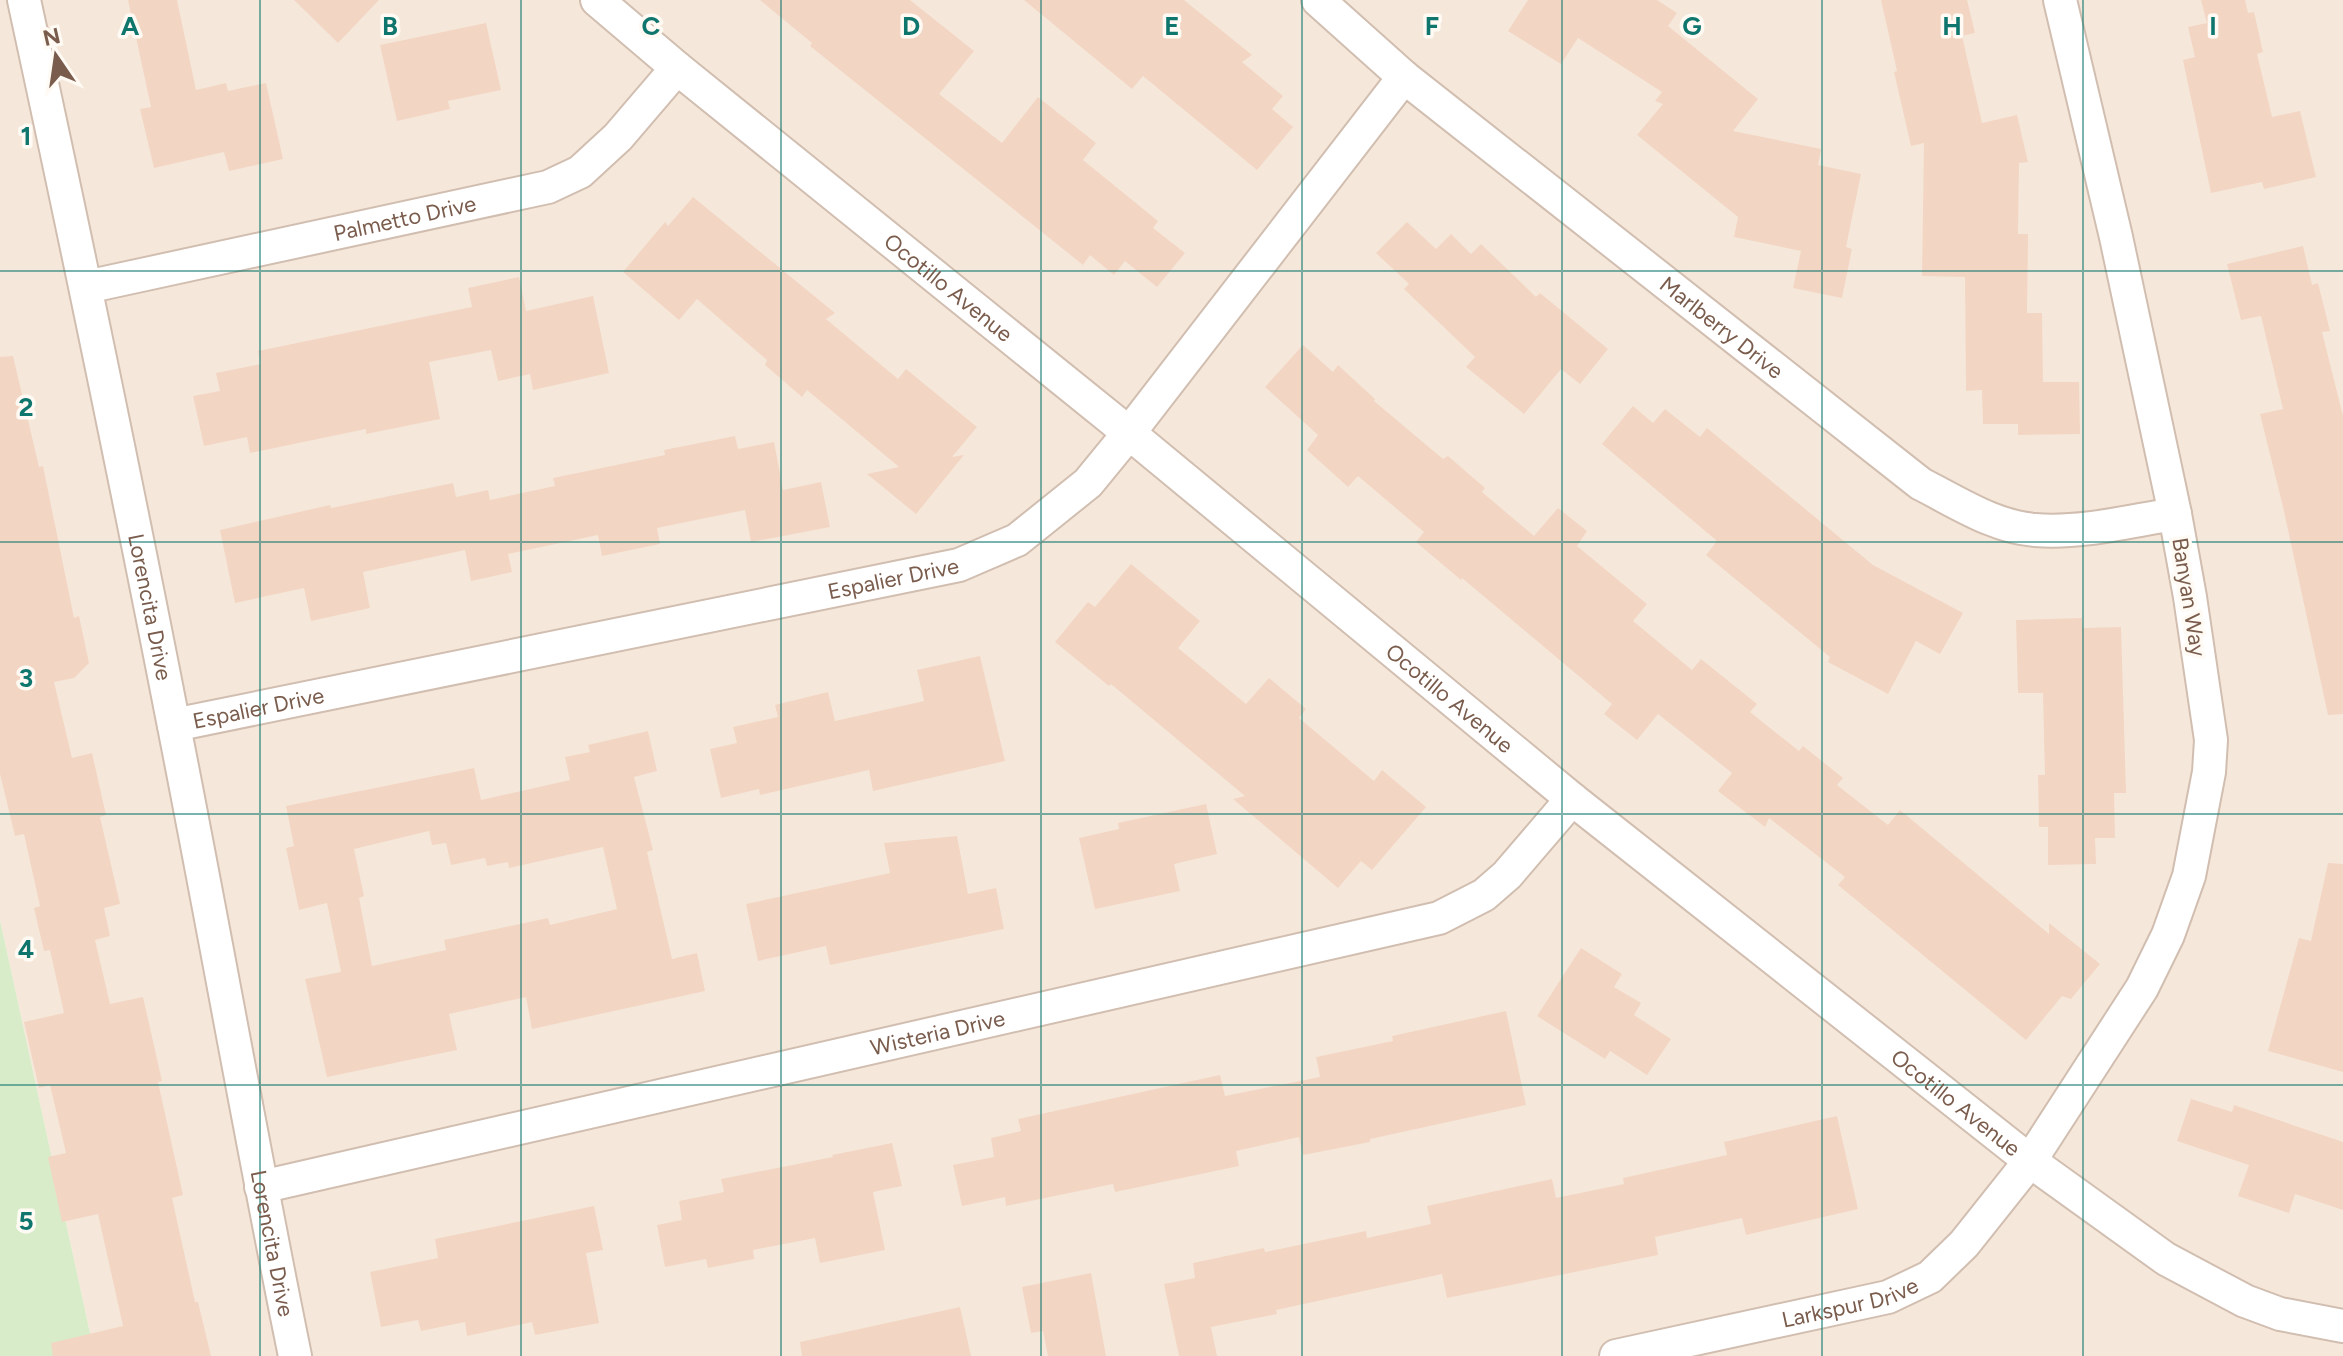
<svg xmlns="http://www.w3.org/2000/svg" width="2343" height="1356" font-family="Figtree,sans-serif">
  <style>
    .residential { fill: #f5e8da }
    .green { fill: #d8ecc9 }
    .building { fill: #f3d5c3; fill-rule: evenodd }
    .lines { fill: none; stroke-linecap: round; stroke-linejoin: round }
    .street-casing { stroke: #d1beb0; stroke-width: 36 }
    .street { stroke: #fff; stroke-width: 32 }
    .grid { fill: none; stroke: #0f766e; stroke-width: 2; stroke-opacity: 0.55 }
    .labels { text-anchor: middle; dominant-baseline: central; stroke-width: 7; stroke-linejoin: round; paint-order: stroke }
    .street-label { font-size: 22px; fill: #7a5c4d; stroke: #fffaf3 }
    .grid-label { font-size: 26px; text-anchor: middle; font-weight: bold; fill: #0f766e; stroke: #fffaf3; stroke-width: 7; stroke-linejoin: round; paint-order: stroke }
  </style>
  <rect width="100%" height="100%" fill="#fdf6ec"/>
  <!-- residential -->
  <path class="residential" d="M0,0H2343V1356H95L0,920Z"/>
  <!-- green -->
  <path class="green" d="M0,920L95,1356H0Z"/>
  <!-- building -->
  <path class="building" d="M128,0H177L196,90L226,83L228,91L266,83L283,159L229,171L224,152L154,168L140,109L151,107Z
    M294,0H379L338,43Z
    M760,0H910L974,51L939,94L1002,143L1038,97L1096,143L1083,160L1158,221L1153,228L1185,253L1157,287L1125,261L1114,275L1090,255L1083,265L810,46L812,43Z
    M1024,0H1184L1252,55L1242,62L1283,96L1272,109L1293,127L1257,170L1143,76L1132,89Z
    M1528,0H1657L1677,13L1668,26L1758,99L1733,131L1821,149L1818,165L1861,174L1846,247L1852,249L1842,298L1793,288L1801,251L1734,237L1738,217L1637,135L1663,104L1655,101L1662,92L1578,38L1561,64L1508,31Z
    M1881,0H1967L1975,33L1962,36L1982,123L2017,115L2028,162L2019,163L2018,234H2028L2027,313H2042L2043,382H2079L2080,434L2018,435V424H1983L1982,390L1966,391L1965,277L1922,276L1924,143L1911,146L1894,72L1897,71Z
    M2201,0H2245L2248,13L2254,12L2263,52L2257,54L2272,117L2300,111L2316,177L2264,189L2262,182L2211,193L2183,60L2195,57L2188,27L2207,23Z
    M486,23L501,90L448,101L450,109L397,121L380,45Z
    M693,197L835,313L826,319L898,379L906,369L977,427L952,457L964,455L916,514L867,474L899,467L807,390L802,397L765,365L767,360L697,299L679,320L623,272L665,222L668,226Z
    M1407,222L1436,249L1451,234L1471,254L1481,244L1536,297L1540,293L1608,349L1580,384L1561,369L1524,414L1466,367L1475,357L1404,289L1409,284L1376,253Z
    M2303,246L2312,285L2318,283L2330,331L2322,332L2343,416V714L2328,715L2283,507L2260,414L2283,409L2261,316L2241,320L2227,264Z
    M519,277L526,311L593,296L609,373L533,390L530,374L498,381L491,350L429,362L440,419L366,434V429L250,453L247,437L204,446L193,396L220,391L216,373L261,364L258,351L472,307L468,288Z
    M1303,345L1333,372L1338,365L1375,399L1374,401L1443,459L1448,456L1485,488L1482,492L1534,536L1558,508L1587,531L1577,546L1647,604L1633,621L1692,670L1701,659L1757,704L1750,712L1799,751L1803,746L1843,778L1837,785L1888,825L1900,810L2049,934V923L2100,964L2071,999L2062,996L2026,1040L1838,885L1845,877L1769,818L1765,827L1718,791L1732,773L1658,714L1637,740L1604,714L1612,704L1462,578L1461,580L1416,542L1424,532L1358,476L1348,487L1307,450L1318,435L1265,387Z
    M13,356L39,467L43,466L74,618L79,616L89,663L74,678L54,682L72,758L92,753L106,815L100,817L120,904L104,908L110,936L95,940L110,1004L143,997L162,1081L158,1082L183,1195L172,1198L195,1302H198L211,1356H53L51,1343L123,1326L98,1214L62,1222L48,1157L66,1153L50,1085L39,1088L24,1022L64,1013L50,950L44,951L34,908L40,906L24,834L15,836L0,774V357Z
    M1633,406L1653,423L1665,409L1700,437L1707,428L1873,565L1963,613L1940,654L1916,641L1888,694L1828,662L1830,657L1706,555L1717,541L1602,444Z
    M735,436L738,449L774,442L783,490L821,482L830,527L751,542L745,510L657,528L660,544L602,556L598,535L508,554L512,572L471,581L465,550L363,572L370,608L311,621L304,588L235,603L220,530L330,505L331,508L453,483L456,497L488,490L490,500L555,486L553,478L665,455L664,450Z
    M1131,564L1200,621L1178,648L1246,704L1269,678L1306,709L1299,718L1374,781L1382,770L1426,807L1372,870L1361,861L1338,888L1233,799L1245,796L1111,684L1109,686L1055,642L1088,602L1095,607Z
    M2082,618L2083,628L2121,627L2126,793H2114L2115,838H2095L2096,864L2048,865V827H2039L2038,775H2045L2043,693H2018L2016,620Z
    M980,656L1005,761L873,791L869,770L760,795L759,789L721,798L710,749L737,743L733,727L778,717L775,705L828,692L835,721L924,701L917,670Z
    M648,731L657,771L634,777L653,850L647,852L672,959L697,953L705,991L532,1029L526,997L449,1014L457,1050L327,1077L305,979L341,972L327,903L299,910L286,848L294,846L286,806L474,768L481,800L570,780L565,757L590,752L588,745ZM429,831L432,845L446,843L451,865L485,858L487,866L508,862L509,868L603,847L617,909L550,925L548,918L444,940L446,950L372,966L359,898L364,896L354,849Z
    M1206,804L1217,854L1174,864L1180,891L1095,909L1079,838L1119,829L1118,823Z
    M957,836L968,894L996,888L1004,929L830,965L826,946L758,961L746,904L890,873L884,843Z
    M2328,863L2343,864V1072L2268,1051L2299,938L2311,941Z
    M1581,948L1622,974L1614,987L1641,1003L1634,1015L1671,1039L1647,1075L1610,1051L1605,1059L1537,1016Z
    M1506,1011L1526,1105L1370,1139V1142L1303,1155L1299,1137L1236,1151L1239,1166L1115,1192L1113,1184L1006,1206L1005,1197L962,1206L953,1165L994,1157L991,1138L1021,1131L1018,1119L1220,1075L1225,1096L1320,1077L1316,1057L1393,1041L1392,1036Z
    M2191,1099L2232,1112L2234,1105L2343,1142V1210L2295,1194L2289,1213L2238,1196L2249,1165L2177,1141Z
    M1837,1116L1858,1209L1746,1235L1742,1218L1655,1237L1658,1255L1447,1298L1442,1274L1276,1310L1277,1314L1211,1327L1217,1356H1179L1164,1284L1195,1278L1193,1263L1264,1248L1265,1252L1366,1231L1367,1238L1431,1224L1427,1206L1552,1179L1556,1198L1624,1184L1623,1178L1727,1155L1724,1142Z
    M892,1143L902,1186L873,1192L885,1250L820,1263L815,1238L753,1250L754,1259L708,1268L706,1259L665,1267L657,1225L682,1220L679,1201L724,1192L721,1179L833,1157L832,1155Z
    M594,1206L603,1250L586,1253L599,1323L535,1335L532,1322L467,1336L465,1322L421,1331L418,1320L381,1327L370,1272L438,1258L435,1239Z
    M1091,1273L1106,1356H1048L1043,1331L1031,1333L1022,1287Z
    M960,1307L971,1356H802L800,1342Z"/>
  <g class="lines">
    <!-- street casing -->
    <g class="street-casing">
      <g id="street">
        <path id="s1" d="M24,0C76,240 126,480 173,721C215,933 252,1145 295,1356"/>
        <path id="s2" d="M597,0L677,68L1129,433L1572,799L2030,1161L2166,1259L2245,1301L2280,1314L2343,1326"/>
        <path id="s3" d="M1318,0L1404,77L1921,484C1957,502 1994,527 2035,530C2081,534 2130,521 2175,514"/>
        <path id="s4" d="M86,287L548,187L580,172L618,137L677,68"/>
        <path id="s5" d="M174,725L959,565L1017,540L1088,483L1129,433L1404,77"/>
        <path id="s6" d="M261,1187L1439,918L1484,895L1507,875L1572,799"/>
        <path id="s7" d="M1616,1356L1888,1297L1930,1277L1964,1244L2030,1161L2142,988L2168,935L2189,876L2209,772L2211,740L2190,597L2175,514L2116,237L2060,0"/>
      </g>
    </g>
    <!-- street -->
    <use href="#street" class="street"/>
  </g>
  <!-- grid -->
  <path class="grid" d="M260,0V1356M521,0V1356M781,0V1356M1041,0V1356M1302,0V1356M1562,0V1356M1822,0V1356M2083,0V1356M0,271H2343M0,542H2343M0,814H2343M0,1085H2343"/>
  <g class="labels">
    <!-- street labels -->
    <g class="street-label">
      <text stroke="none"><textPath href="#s4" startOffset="326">Palmetto Drive</textPath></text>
      <text stroke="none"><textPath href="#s2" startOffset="454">Ocotillo Avenue</textPath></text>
      <text stroke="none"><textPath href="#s3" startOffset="520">Marlberry Drive</textPath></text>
      <text stroke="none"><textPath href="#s5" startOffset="734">Espalier Drive</textPath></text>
      <text transform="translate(2189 597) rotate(81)">Banyan Way</text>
      <text stroke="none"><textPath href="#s1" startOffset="620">Lorencita Drive</textPath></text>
      <text stroke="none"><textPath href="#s2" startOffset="1102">Ocotillo Avenue</textPath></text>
      <text stroke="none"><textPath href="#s5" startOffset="86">Espalier Drive</textPath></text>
      <text stroke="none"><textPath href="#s6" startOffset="694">Wisteria Drive</textPath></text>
      <text stroke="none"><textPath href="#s2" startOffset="1750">Ocotillo Avenue</textPath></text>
      <text stroke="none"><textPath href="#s1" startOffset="1268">Lorencita Drive</textPath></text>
      <text stroke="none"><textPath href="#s7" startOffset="240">Larkspur Drive</textPath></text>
    </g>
  </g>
  <g class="grid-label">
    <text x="130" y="35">A</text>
    <text x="390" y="35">B</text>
    <text x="651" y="35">C</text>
    <text x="911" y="35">D</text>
    <text x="1172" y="35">E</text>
    <text x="1432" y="35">F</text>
    <text x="1692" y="35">G</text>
    <text x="1952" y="35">H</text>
    <text x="2213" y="35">I</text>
    <text x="26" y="145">1</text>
    <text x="26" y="416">2</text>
    <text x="26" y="687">3</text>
    <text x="26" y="958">4</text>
    <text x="26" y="1230">5</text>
  </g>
  <!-- north arrow -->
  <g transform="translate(56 56) rotate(347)" stroke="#fffaf3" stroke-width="6" paint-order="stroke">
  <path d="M0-6L14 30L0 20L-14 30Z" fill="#7a5c4d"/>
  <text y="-12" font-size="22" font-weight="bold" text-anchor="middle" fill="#7a5c4d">N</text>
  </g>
</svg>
